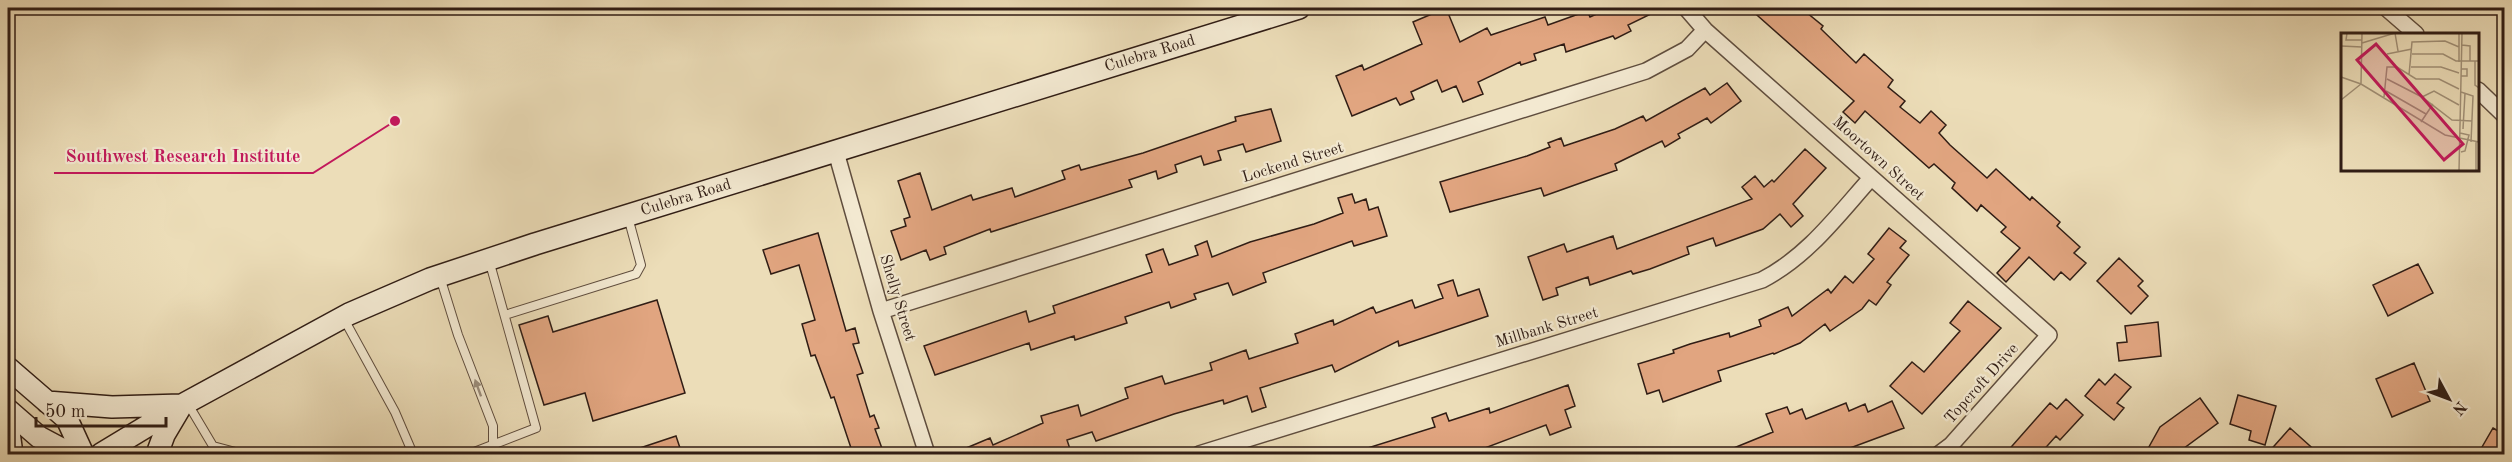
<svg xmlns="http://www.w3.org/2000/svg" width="2512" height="462" font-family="'Old Standard TT',serif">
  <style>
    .building { fill: #e1a580; stroke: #301d15; stroke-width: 1.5 }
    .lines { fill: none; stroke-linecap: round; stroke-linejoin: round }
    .service-casing { stroke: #5f4d3e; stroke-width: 10 }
    .minor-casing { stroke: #5f4d3e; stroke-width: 18 }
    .secondary-casing { stroke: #301d15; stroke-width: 24 }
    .path { stroke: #301d15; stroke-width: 3; stroke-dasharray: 1.5 3; stroke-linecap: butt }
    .service { stroke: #f3e9d1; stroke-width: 8 }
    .minor { stroke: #f3e9d1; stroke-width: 15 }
    .secondary { stroke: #f3e9d1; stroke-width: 21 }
    .oneway { fill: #9b8d7c }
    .labels { text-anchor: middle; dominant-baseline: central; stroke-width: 4.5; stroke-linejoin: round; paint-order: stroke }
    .street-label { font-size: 16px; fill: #301d15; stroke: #f3e9d1 }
    .inset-road { fill: none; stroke: #a19077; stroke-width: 1.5 }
    .view { fill: #c2185b; fill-opacity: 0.15; stroke: #c2185b; stroke-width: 3 }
    .inset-edge { fill: none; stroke: #301d15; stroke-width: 3 }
    .leader { fill: none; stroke: #c2185b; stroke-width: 2 }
    .callout-dot { fill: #c2185b; stroke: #f3e9d1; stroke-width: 2 }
    .callout-label { font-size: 18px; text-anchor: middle; font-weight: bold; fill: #c2185b; stroke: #f3e9d1; stroke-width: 4.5; stroke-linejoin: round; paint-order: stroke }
  </style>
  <rect width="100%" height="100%" fill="#ecddb8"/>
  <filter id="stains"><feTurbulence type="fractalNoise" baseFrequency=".00333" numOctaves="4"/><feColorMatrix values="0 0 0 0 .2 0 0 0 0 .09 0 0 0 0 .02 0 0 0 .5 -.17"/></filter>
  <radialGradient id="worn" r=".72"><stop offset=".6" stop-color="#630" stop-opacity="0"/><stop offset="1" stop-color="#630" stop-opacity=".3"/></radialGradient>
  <!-- building -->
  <path class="building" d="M1446,8L1460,42L1487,28L1491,35L1545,17L1548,25L1587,11L1590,17L1610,8H1663L1628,25L1631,31L1615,39L1613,36L1566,52L1564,44L1534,54L1536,60L1521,65L1520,62L1478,82L1483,94L1463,102L1456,86L1442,92L1437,80L1411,92L1414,99L1400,105L1396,98L1352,116L1336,76L1362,65L1364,70L1422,44L1413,22Z
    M1749,8H1801L1823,26L1821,29L1856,63L1864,54L1893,80L1888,87L1905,101L1900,107L1920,123L1931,111L1946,125L1939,133L1950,145L1987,178L1996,169L2030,200L2032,197L2060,222L2057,226L2080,247L2074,253L2086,263L2070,280L2061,272L2054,280L2029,257L2006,282L1997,273L2020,248L2001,232L2006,227L1981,205L1977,211L1952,188L1955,183L1934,164L1929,168L1865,111L1855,123L1843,112L1854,101Z
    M1727,83L1741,101L1711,123L1707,118L1678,134L1680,138L1665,147L1662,141L1615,164L1617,170L1544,196L1541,188L1450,212L1440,182L1527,156L1550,147L1548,143L1561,138L1564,146L1615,129L1643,116L1646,121L1705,88L1710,95Z
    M1271,109L1281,141L1246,152L1243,144L1218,151L1221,160L1204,165L1201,156L1175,165L1177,172L1158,179L1156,171L1129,180L1132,187L991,232L990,229L944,247L946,254L930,260L926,250L901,260L891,231L906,226L904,219L910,217L898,181L920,173L932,210L971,195L973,200L1012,188L1015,197L1065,179L1062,171L1079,165L1081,170L1143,153L1236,121L1235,117Z
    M1805,149L1826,168L1793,204L1803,216L1791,227L1780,214L1763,229L1716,246L1713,238L1687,247L1689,254L1650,269L1633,274L1631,271L1590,285L1588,277L1556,288L1558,295L1543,300L1528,257L1564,244L1567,252L1613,236L1617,249L1752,199L1742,187L1755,176L1764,187L1772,180L1774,182Z
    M1352,194L1355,203L1366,199L1369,210L1378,207L1387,236L1354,246L1352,241L1263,273L1266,282L1233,295L1228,283L1194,294L1196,299L1171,308L1169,302L1125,317L1127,323L1075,340L1074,336L1031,350L1029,343L935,375L924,346L1026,311L1029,322L1055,313L1053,306L1152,272L1146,255L1163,249L1169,265L1198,255L1195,246L1207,241L1212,257L1250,242L1314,224L1343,213L1338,198Z
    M1889,228L1906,241L1900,248L1909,255L1887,282L1891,285L1876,305L1869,300L1862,309L1830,331L1825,324L1800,343L1774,354L1773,353L1718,371L1721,381L1663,402L1659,390L1647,394L1638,364L1674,353L1673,350L1690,344L1729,333L1730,337L1761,326L1759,320L1788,307L1792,316L1828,289L1831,293L1845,276L1853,283L1874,259L1868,254Z
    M818,233L846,331L855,328L859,343L853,344L863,373L857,375L870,417L874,415L879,428L875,429L884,454H853L834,397L831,398L815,355L811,356L802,324L815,320L799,265L771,274L763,250Z
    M2119,258L2143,281L2138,286L2148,296L2131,314L2097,281Z
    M2418,264L2433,293L2388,316L2373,285Z
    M1453,280L1458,296L1479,289L1488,316L1399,346L1398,341L1335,372L1332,365L1260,388L1266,407L1252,412L1247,396L1224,404L1223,400L1174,414L1096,441L1092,432L1067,440L1070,449L1053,454H952L990,438L993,445L1043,423L1041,416L1078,405L1081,416L1128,398L1125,388L1162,376L1165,384L1212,370L1210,363L1246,350L1249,359L1298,343L1295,334L1333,320L1334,325L1373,307L1376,313L1412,300L1415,308L1443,298L1438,285Z
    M657,300L685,393L593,421L585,393L544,405L519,325L548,316L553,332Z
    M1968,301L2001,328L1922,414L1890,386L1912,362L1924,372L1960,331L1950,323Z
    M2158,322L2161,356L2119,361L2117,343L2127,342L2125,326Z
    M2414,363L2430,401L2392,417L2376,379Z
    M2115,374L2131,387L2117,403L2124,408L2114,420L2085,396L2099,379L2105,385Z
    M1568,385L1575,406L1565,410L1571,427L1550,435L1546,425L1469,454H1358V451L1435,427L1432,418L1446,413L1449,421L1489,408L1490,413Z
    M2238,395L2276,406L2265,445L2249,440L2251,431L2230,424Z
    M2200,398L2218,423L2176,454H2145L2160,427Z
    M2066,399L2083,415L2060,440L2056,436L2040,454H2005L2050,403L2057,409Z
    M1892,401L1904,428L1834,454H1719L1773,432L1766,414L1787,407L1790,414L1802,409L1806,419L1846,403L1849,411L1865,404L1868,412Z
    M2290,428L2319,454H2267Z
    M2493,428L2505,435V454H2478Z
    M676,436L682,454H629L628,452Z"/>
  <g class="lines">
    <!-- service casing -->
    <g class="service-casing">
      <path id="service" d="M440,277L458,335L493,426V443
        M505,315L636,274L641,265L628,217
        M344,319L395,412L413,454
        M188,404L213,446L243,454
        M469,454L536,428L489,260"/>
    </g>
    <!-- minor casing -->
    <g class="minor-casing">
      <path id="minor" d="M1686,8L1705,30L2049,335L1951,445L1939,454
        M2386,8L2416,34
        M2478,90L2504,115
        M836,152L881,311L927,454
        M881,311L1646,71L1687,49L1705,30
        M1199,454L1762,280C1808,256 1837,216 1871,178"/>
    </g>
    <!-- secondary casing -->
    <g class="secondary-casing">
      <path id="secondary" d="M8,368L67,419L83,454
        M47,402L112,407L181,405
        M8,410L39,437L71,454
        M8,425L12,454
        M101,454L182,405L349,314L430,279L535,244L1299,8
        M157,454L164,435L180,408"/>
    </g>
    <!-- path -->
    <path class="path" d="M8,344L15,350"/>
    <!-- service -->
    <use href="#service" class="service"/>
    <!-- minor -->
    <use href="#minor" class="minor"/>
    <!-- secondary -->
    <use href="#secondary" class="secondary"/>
  </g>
  <!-- one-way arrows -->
  <defs><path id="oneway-solid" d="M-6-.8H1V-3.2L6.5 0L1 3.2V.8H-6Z" transform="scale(1.5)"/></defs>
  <use class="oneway" href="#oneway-solid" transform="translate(478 388) rotate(-110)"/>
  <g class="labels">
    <!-- street labels -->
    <g class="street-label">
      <text transform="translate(1150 54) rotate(-17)">Culebra Road</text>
      <text transform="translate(1878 159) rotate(42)">Moortown Street</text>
      <text transform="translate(1293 163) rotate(-17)">Lockend Street</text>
      <text transform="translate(686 198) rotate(-17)">Culebra Road</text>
      <text transform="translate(897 298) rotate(73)">Shelly Street</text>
      <text transform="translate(1547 328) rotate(-17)">Millbank Street</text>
      <text transform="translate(1982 384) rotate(-48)">Topcroft Drive</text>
    </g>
  </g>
  <!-- overview -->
  <g transform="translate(2341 33)">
    <rect width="138" height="138" fill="#ecddb8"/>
    <path class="inset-road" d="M6,0L5,7H21M54,0L57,18M21,10L54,0M121,12L129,13V28M0,13L21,14M46,21L71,16M71,21H102L115,28H138M134,28V52L138,55M118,29V0M70,34H100L118,40M68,42L71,9L104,8L118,14M120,43H126V36H120M0,44L20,51L104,102L138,109M46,46L81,64L111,87L131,88M45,58L85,81M120,59L132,63L130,109M43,64L46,34H56L75,46H98L118,56M81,64L93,58L118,72M0,67L20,51L21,0M80,89L92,71M122,96L124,60M119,100L128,102L124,118L120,119M135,109V138M118,138L121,0"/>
    <path class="view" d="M35,11L122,111L103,127L16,27Z"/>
    <rect width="138" height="138" class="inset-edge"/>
  </g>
  <!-- callouts -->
  <path class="leader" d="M395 121L313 173H54"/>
  <circle class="callout-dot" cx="395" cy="121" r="6"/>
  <g class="callout-label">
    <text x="183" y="162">Southwest Research Institute</text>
  </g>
  <!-- margin -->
  <rect width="2512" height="462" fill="none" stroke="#ecddb8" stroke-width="30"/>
  <rect x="9" y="9" width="2494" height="444" fill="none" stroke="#301d15" stroke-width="3"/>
  <rect x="15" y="15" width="2482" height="432" fill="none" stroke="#301d15" stroke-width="1.5"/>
  <!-- north arrow -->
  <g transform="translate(2449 399) rotate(131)" stroke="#f3e9d1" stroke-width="4.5" paint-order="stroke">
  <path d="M0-4.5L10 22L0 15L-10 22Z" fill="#301d15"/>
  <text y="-9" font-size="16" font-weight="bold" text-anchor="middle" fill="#301d15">N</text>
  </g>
  <!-- scale -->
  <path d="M36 417v9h130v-9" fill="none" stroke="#301d15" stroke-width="3"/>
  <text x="45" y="417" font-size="18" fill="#301d15" stroke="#f3e9d1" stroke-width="4.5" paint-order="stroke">50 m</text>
  <rect width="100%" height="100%" filter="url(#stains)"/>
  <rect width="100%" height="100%" fill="url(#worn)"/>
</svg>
